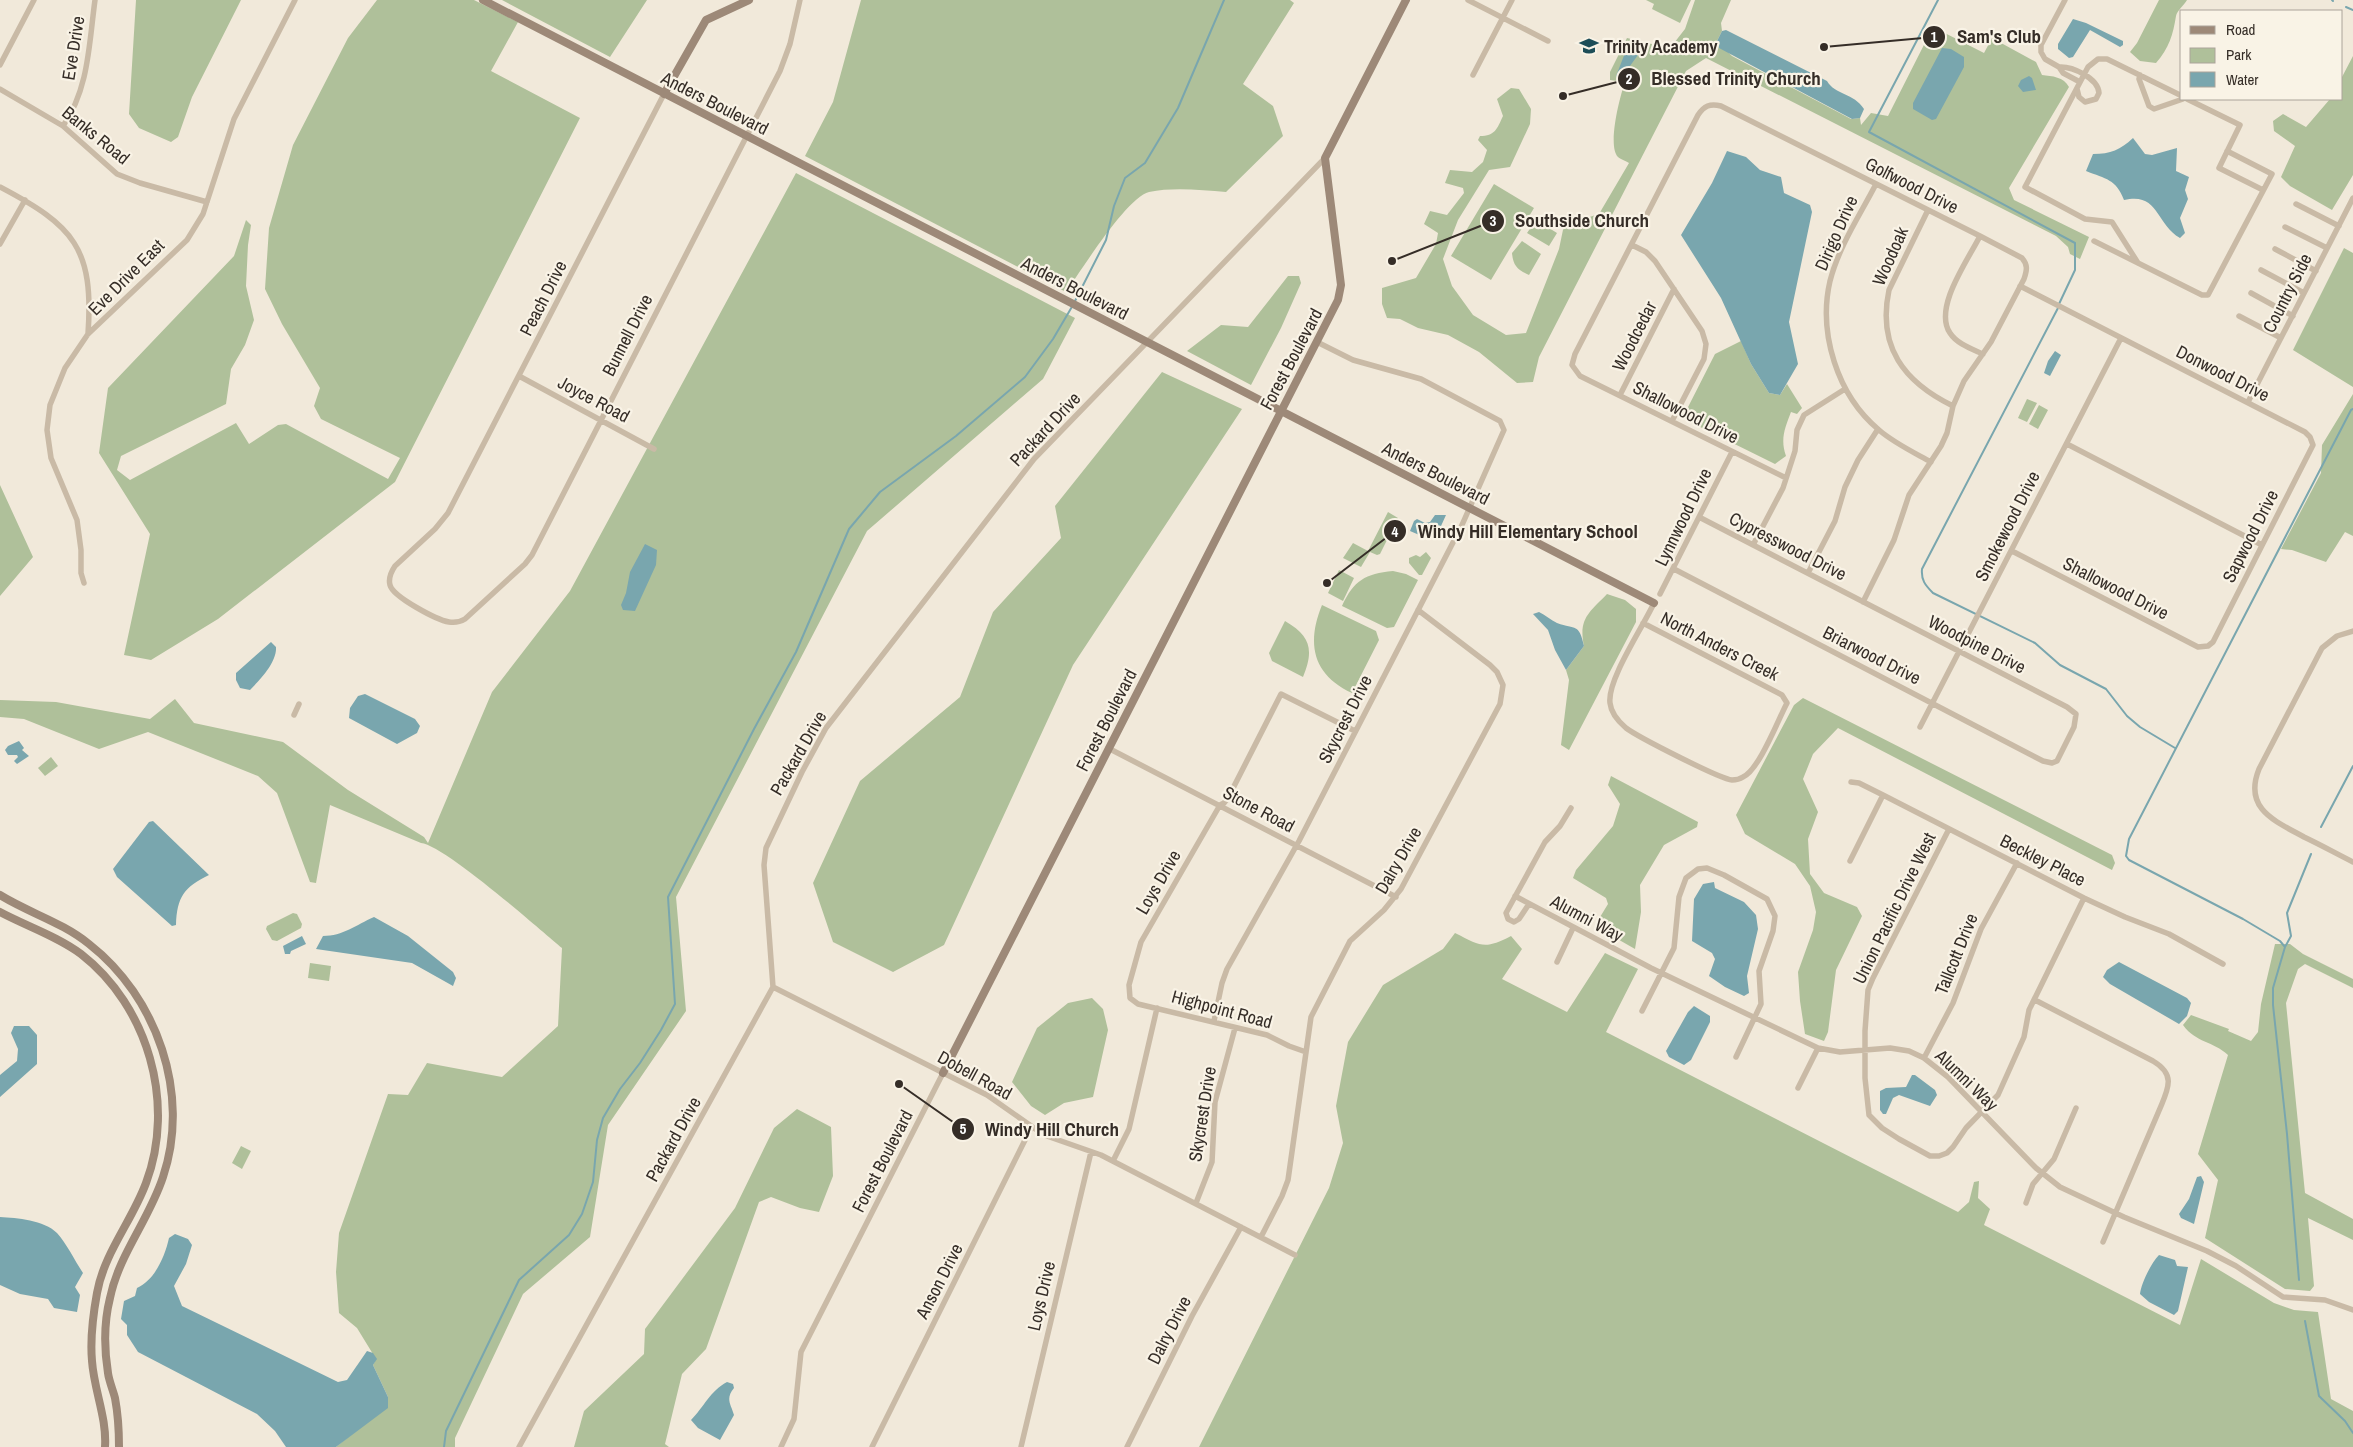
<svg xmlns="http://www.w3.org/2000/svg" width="2353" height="1447" font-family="'Archivo Narrow',sans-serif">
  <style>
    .green { fill: #afc09a }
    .water { fill: #79a6ae }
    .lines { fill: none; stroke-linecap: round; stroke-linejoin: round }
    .stream { stroke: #79a6ae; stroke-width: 2 }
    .street { stroke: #c9baa6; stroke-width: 5.5 }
    .secondary { stroke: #9d8978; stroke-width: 8 }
    .labels { text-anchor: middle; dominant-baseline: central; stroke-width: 4.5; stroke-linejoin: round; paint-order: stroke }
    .poi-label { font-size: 18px; font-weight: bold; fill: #352d27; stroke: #f9f3e6; text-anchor: start }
    .street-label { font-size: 18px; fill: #352d27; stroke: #f9f3e6 }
    .leader { fill: none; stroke: #352d27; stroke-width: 2 }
    .callout-dot { fill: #352d27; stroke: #f9f3e6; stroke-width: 2 }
    .mark-label { font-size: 15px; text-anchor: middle; font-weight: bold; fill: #fff }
    .callout-label { font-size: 19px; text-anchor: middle; font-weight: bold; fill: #352d27; stroke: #f9f3e6; stroke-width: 4.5; stroke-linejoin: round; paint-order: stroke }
  </style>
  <rect width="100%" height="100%" fill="#f1e9da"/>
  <!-- green -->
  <path class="green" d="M136,0H241L192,97L178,137L171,142L139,128L129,114Z
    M377,0H474L518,22L491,71L580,118L395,482L218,619L151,660L124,655L150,534L99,453L108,388L234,256L246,220L251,225L248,245L246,286L254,320L245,345L231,369L226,404L121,456L117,470L130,480L236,423L249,444L278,425L286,424L388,479L400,458L321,419L314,406L320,388L282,324L265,289L269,228L293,145L348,38Z
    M502,0H647L610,57Z
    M861,0H1290L1294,3L1243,84L1273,106L1283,136L1226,192C1201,190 1173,187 1149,192C1127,197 1080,272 1066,292L805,156L833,102Z
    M1646,0H1691L1680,23L1652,9L1654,4Z
    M1695,0H1731L1721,23L1722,31L1717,41L1732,56L1851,119L1860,118L1861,125L1871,113L1888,116L1933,27L1984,53L1992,38L2036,62L2042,75C2052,76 2064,77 2069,87L2009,188L2014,200L2089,237L2080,259L2070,254L2068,247L2056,236L1706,58L1686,71L1539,357L1533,382L1517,383L1479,352L1448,335L1418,328L1400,319L1387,318L1382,304V288L1416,278L1436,244L1438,233L1424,224L1430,211L1447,215L1464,193L1463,188L1445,183L1450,170L1472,172L1483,162L1487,150L1478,140L1480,136C1495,136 1497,129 1503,116L1497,99L1511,88L1519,89L1531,109L1530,124L1510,167L1489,170L1458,220L1443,259L1452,286L1473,315L1506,335L1526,333L1559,249L1564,225L1599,214L1629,163C1626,161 1620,159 1618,157C1607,146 1620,96 1625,82L1610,80V72L1627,38L1652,44L1667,52L1685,29Z
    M2159,0H2187C2184,5 2177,11 2176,16C2173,35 2169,48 2156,63L2140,61L2130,52L2137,43Z
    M2353,56V175L2332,210L2290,186L2281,177L2295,146L2274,131L2273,121L2283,114L2306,127L2330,99H2342V77Z
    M796,173L1075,318L1043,379L867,531L676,897L686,1011L608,1125L590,1237L523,1294L455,1438V1447H336L352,1434L388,1397L373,1365L376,1359L357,1328L339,1313L336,1272L339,1233L388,1094L408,1095L427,1063L502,1077L558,1026L562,948C538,928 444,845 421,843L330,805L316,883L310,882L277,793L258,776L148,732L99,749L24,719L0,717V700L56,702L150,719L175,699L194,723L283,742L348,790L424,837L428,843L492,692L570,591Z
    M1494,184L1534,208L1491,280L1451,256Z
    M1536,220L1557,233L1549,246L1527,233Z
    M1522,241L1541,254L1529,275C1518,270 1513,266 1512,253Z
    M2344,248L2353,253V387L2293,350Z
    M1288,276H1299L1301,283L1281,328L1251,385L1187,351L1221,325L1248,327Z
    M1741,341L1751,364L1769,393L1780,395L1787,384L1802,408L1797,414L1791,412C1785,428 1780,439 1786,456L1775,464L1686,420L1684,415L1715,354Z
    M1162,372L1242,409L1073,665L944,945L893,972L833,942L813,883L860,781L960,697L993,612L1061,538L1055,506Z
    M2353,394V536L2345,532L2326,562L2292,550L2281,549L2321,473L2322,445Z
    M2027,399L2037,403L2027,422L2018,418Z
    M2039,405L2048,410L2038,429L2029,424Z
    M0,485L33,557L0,596Z
    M1388,512L1398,518L1380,554L1377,555L1370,552L1361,567L1343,558L1353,543L1368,551Z
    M1426,552L1431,558L1422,575H1419L1409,563V558L1416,555L1420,557Z
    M1339,570L1354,578L1343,601L1328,593Z
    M1393,571L1406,574L1418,580L1394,627L1387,628L1342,606C1354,580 1365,574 1393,571Z
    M1607,594L1625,600L1636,609V622L1569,750L1561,745L1569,680L1566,670L1584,646C1578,618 1590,612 1607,594Z
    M1322,605L1376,631L1379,640L1352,693C1313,675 1306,644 1322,605Z
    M1285,621C1311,636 1314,650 1303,677L1272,661L1269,653Z
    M1803,698L2112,855L2115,863L2112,870L1838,728L1813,754L1803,779L1818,812L1808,839L1810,874L1824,893L1857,907L1862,916L1836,970L1828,1032L1824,1041L1805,1034L1800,1001L1798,972L1813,930L1816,912L1810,886L1795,864L1745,834L1736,815L1794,705Z
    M51,757L58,766L45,776L38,768Z
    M1611,776L1698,822L1697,827L1664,845L1640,885L1641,912L1635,949L1600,929L1597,922L1608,904L1606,898L1573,878L1576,870L1613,826L1620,804L1608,785Z
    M293,913L297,914L302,924L301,928L277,941L272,940L266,929L267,926Z
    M1455,933C1481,946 1484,950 1511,936L1522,949L1502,979L1567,1012L1605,953L1638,969L1606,1032L1958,1212L1969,1202L1974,1182L1979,1181L1978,1198L1990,1209L1984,1225L2180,1325L2201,1259L2274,1303L2294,1310L2318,1312L2331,1399L2353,1411V1447H1199L1329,1188L1343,1143L1336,1106L1348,1042L1383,985L1443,949Z
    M2275,944H2290L2303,954L2353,979V988L2305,964L2298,969L2286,1003L2305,1193L2353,1219V1240L2308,1218L2314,1286L2310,1291L2285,1289L2205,1238L2218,1180L2198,1154L2228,1055C2213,1041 2196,1043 2183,1025L2191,1015L2229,1029L2228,1031L2251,1041L2258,1032L2261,1004Z
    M310,963L331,966L329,981L308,978Z
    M1092,998L1103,1009L1108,1030L1093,1097L1064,1103L1045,1115L1031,1106L1012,1082L1037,1028L1068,1003Z
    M797,1109L831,1127L833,1176L819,1212L800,1208L771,1197L759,1202L706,1349L682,1374L665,1444L669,1447H574L584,1411L644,1354L645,1329L735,1208L774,1128Z
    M241,1146L251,1151L242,1169L232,1163Z"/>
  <!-- water -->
  <path class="water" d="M2073,19L2086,23L2123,41V45L2120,47L2090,30L2073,57L2069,58L2058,49V44Z
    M1726,30L1827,81C1835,95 1854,93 1864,109L1860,118L1852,119L1719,48L1717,41L1722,31Z
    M1631,45H1638L1643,48L1622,77L1618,78L1616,76L1627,48Z
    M1942,48L1951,49L1964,57V67L1936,119L1932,120L1913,109V103Z
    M2029,76L2032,78L2036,90L2023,92L2018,86L2021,80Z
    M2133,138L2145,154L2152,155L2177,148L2176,171L2189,177L2185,190L2188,199L2180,218L2185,233L2180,238C2155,223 2159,192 2124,200C2116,179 2106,179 2086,171L2093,154C2111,154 2120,150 2133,138Z
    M1727,151L1746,157L1760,170L1781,177L1784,193L1810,205L1812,212L1789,322L1798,364L1780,395L1769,393L1751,364L1721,298L1681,235L1712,183Z
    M2055,351L2061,355L2050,376L2044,373L2048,361Z
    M1435,515H1446L1441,526L1435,525L1424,537L1410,531L1414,521L1417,519L1425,523L1430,522Z
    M645,544L657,550L656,565L635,611L623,610L621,605L626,593L630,572Z
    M1539,612C1545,615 1551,620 1557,623C1576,630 1579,623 1584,646L1566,670L1555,650L1548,630L1533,614Z
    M271,642L276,647C277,662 261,679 250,690L240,688L236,680V673Z
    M365,694L415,719L420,726L417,733L397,744L349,718L350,708L358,696Z
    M19,741L24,748L22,750L29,756L17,764L14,761L18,757L17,755H8L5,750L8,746Z
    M153,821L209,875C184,887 177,897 176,925L172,926L117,877L113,869L149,822Z
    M1714,882L1715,888L1744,902L1756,915L1758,929L1747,976L1749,993L1744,996L1725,987L1709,976L1715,959L1712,953L1692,941L1694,899L1703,884Z
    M374,917L408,936L453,972L456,978L453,986L412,963L316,949L323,936C343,936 356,925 374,917Z
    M302,936L306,944L291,951L290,954H285L283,946Z
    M2119,962L2187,998L2191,1003L2187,1016L2179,1024L2110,984L2103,977L2107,970Z
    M1694,1006L1710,1016V1022L1691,1060L1684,1065L1669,1057L1666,1051L1688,1012Z
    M14,1026H29L37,1035V1064L0,1097V1075L17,1061L18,1049L11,1033Z
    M1912,1075H1915L1935,1090L1937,1095L1930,1106L1899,1095L1893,1098L1886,1114H1883L1880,1110V1091L1886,1088L1906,1087Z
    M2201,1176L2204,1182L2194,1224L2181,1218L2179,1214L2189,1199L2197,1177Z
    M0,1217C17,1218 44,1220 57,1233C67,1244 75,1261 83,1273L75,1287L80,1295L77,1312L54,1308L48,1299L20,1294L0,1285Z
    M175,1234L188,1239L192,1245L186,1264L174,1286L182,1306L338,1382L347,1380L367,1351L373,1353L377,1359L373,1365L388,1397V1408L336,1447H286L275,1431L257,1414L138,1352L127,1335V1325L121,1319L124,1301L135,1296L137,1288C155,1280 165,1256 169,1238Z
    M2159,1255L2175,1260L2177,1266L2188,1267L2178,1311L2174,1315L2149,1302L2140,1294C2141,1284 2151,1263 2159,1255Z
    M727,1382L733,1384L734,1388C725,1399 731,1404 734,1415L720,1440L698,1428L691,1420C704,1407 710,1391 727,1382Z"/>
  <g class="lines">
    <!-- stream -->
    <path class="stream" d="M1938,0L1869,132L2075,243V270L2059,304
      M2332,0L2333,1
      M2346,7L2353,10
      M1075,301L1106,240L1114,206L1125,178L1145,163L1178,108L1224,0
      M2058,308L1922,569C1921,580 1925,585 1933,593L2035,643L2060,665L2106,689L2127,716L2140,727L2175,748
      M2321,827L2353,766
      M2285,947L2291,936L2287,913L2311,854
      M2299,1280L2287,1134L2273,1005V988L2285,947L2280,941L2243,919L2129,860L2126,856L2129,839L2351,410L2353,409
      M2305,1321L2319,1396L2345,1421L2353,1433
      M444,1447L446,1431L519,1280L569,1235L582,1214L593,1182L597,1140L603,1118L620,1089L640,1063L661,1030L675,1004L668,897L754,729L796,652L849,529L880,492L956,436L1025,377L1053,339L1073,305"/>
    <!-- street -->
    <path class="street" d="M1468,0L1548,41
      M2065,0L2041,45V52L2045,59L2059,67L2063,73L2080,82
      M0,65L34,0
      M2059,67C2072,66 2098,78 2099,93L2096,99L2085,102L2079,97L2077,89
      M1473,75L1512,0
      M2140,75L2139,79L2149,106L2154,109L2183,99
      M0,89L63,126L117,174L140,183L207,202
      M664,94L448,513L435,529L395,566C391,572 388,578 390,585C393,597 437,620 449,622C455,623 460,622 465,619L525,564L532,555L780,71L790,44L800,0
      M2187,99L2240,125L2219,168L2263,190
      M63,126C89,89 89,43 95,0
      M1876,184C1860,215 1839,246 1830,281C1818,333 1837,395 1879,430C1894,443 1913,452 1931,462
      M0,187C74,226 94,248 88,334
      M2296,204L2339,226
      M1928,210L1889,290C1877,347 1904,382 1953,406
      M2285,227L2327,248
      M1980,236C1968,260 1933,308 1950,333C1957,344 1972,349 1983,354
      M2094,241L2202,295H2208L2272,174L2227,151
      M0,244L25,200
      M1632,245L1646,252L1655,261L1702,331L1706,344L1704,359L1672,421
      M2275,249L2316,271
      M2138,263L2112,222L2085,219L2025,187L2088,67L2098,59H2107L2182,96
      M2261,270L2304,293
      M2251,293L2293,316
      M2239,316L2281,338
      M519,376L654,449
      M1620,395L1674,289
      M2248,402L2353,198
      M2067,444L2262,545
      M1786,478L1580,376L1572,365L1575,354L1698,115C1704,106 1710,103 1721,106L1980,236L2022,258C2028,265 2027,270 2024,279L1991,342L1964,381L1953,406L1947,433L1941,446L1909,495L1894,540L1863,602
      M1753,545L1783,488L1795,451L1797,430L1804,415L1845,389
      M2012,551L2198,647L2208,646L2213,642L2313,445L2310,437L2305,432L2020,286
      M1674,569L2043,761L2052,763L2057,761L2074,727L2076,714L2067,707L1699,517
      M1808,573L1835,521L1845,487L1858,460L1878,429
      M84,583L81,573V550L77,520L51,458L47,430L50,405L65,368L88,334L187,240L203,214L234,119L295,0
      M1660,594L1732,452
      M1643,623L1782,695L1787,703C1778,720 1759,770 1743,777C1740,779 1736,780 1732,780C1720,779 1638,737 1626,728C1619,722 1611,713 1610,703C1607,680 1643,627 1654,603
      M2353,631L2337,636L2322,648L2259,769C2243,809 2275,821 2304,837C2321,845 2337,854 2353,862
      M294,715L299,704
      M1920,727L2121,338
      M1108,748L1396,897
      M1851,782L1859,783L1883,795L2084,898L2125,917L2169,934L2223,964
      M1949,829L1873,978L1868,990L1865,1031V1078L1869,1115L1882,1128L1899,1139L1930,1156H1939L1947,1153L1953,1147L1966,1128L1998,1095L2024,1037L2029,1010L2084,898
      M1850,861L1883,795
      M1515,896L1651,968L1818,1048L1840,1052L1890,1048L1909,1051L1924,1058L1948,1077L2036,1168L2060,1187L2124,1217L2207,1251L2236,1266L2283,1297L2325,1300L2353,1310
      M1529,904L1519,919L1514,922L1508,919L1506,913L1545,842L1560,826L1571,808
      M1557,962L1573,928
      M773,987L987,1095L1044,1135L1101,1155L1295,1255
      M2035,1000L2153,1061C2175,1074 2169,1087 2161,1106L2103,1242
      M1642,1011L1674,948L1679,897L1686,878L1698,869L1707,868L1724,875L1767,899L1775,916L1773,931L1759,971L1761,1004L1736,1057
      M1214,1021L1222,983L1227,969L1299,841L1462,525L1504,430L1500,421L1421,379L1353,360L1317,342
      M1306,1052L1289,1046L1267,1035L1138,1004L1130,998L1129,985L1141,942L1220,805L1224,803L1228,798L1281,694L1355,731
      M1924,1058L1953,1003L1981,929L2017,863
      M1798,1088L1818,1048
      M1113,1161L1129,1129L1157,1008
      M1196,1203L1212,1162L1215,1102L1235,1028
      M2026,1203L2033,1184L2054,1159L2076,1108
      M1261,1237L1282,1196L1288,1180L1311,1017L1350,941L1384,910L1401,889L1500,704L1503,685L1497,672L1490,665L1418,610
      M519,1447L773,987L764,865L766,848L802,772L826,728L1034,459L1325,158
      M781,1447L794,1419L801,1352L943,1073
      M872,1447L1031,1128
      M1021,1447L1091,1152
      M1127,1447L1192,1316L1241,1227"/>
    <!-- secondary -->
    <path class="secondary" d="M483,0L1654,603
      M664,94L706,20L749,0
      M0,895C29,913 62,922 89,944C157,997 191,1094 163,1177C149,1220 119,1254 110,1298C104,1322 104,1348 108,1373C109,1381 113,1390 115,1398C118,1414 119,1431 119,1447
      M0,912C26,926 57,936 81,954C148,1006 176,1103 146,1183C132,1221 104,1253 97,1293C93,1315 90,1339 92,1361C94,1390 107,1418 105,1447
      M943,1073L1338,300L1341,285L1325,158L1406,0"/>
  </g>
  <!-- icons -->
  <defs>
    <g id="school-bare" transform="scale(1.5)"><path d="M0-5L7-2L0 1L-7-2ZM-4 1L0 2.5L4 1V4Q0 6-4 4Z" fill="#1d4d57" stroke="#f9f3e6" stroke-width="2.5" paint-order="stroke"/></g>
  </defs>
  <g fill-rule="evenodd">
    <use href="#school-bare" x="1589" y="46"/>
  </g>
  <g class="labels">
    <!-- poi labels -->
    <g class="poi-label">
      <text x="1604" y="46">Trinity Academy</text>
    </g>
    <!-- street labels -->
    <g class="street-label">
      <text transform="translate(73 48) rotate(-81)">Eve Drive</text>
      <text transform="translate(715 103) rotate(27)">Anders Boulevard</text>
      <text transform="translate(96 135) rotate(39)">Banks Road</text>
      <text transform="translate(1912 185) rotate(27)">Golfwood Drive</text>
      <text transform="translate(1836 233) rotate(-66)">Dirigo Drive</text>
      <text transform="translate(1890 256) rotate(-66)">Woodoak</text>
      <text transform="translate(126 277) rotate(-45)">Eve Drive East</text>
      <text transform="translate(1075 288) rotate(27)">Anders Boulevard</text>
      <text transform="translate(2287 293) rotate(-63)">Country Side</text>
      <text transform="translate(543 298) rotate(-63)">Peach Drive</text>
      <text transform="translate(627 335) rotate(-63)">Bunnell Drive</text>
      <text transform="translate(1634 336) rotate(-63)">Woodcedar</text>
      <text transform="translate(1291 359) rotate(-62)">Forest Boulevard</text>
      <text transform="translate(2223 373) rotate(27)">Donwood Drive</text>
      <text transform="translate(594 399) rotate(28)">Joyce Road</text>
      <text transform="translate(1686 412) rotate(27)">Shallowood Drive</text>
      <text transform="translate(1045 429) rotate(-47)">Packard Drive</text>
      <text transform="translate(1436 473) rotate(27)">Anders Boulevard</text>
      <text transform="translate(1683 517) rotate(-64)">Lynnwood Drive</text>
      <text transform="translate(2007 526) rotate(-63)">Smokewood Drive</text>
      <text transform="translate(2250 536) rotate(-63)">Sapwood Drive</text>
      <text transform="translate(1788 546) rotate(27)">Cypresswood Drive</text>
      <text transform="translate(2116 588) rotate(27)">Shallowood Drive</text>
      <text transform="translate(1977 644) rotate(27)">Woodpine Drive</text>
      <text transform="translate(1720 646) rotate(27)">North Anders Creek</text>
      <text transform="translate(1872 655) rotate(27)">Briarwood Drive</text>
      <text transform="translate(1345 719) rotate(-63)">Skycrest Drive</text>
      <text transform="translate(1106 720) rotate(-63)">Forest Boulevard</text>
      <text transform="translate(798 753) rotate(-60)">Packard Drive</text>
      <text transform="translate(1259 809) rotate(28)">Stone Road</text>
      <text transform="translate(1398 860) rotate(-60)">Dalry Drive</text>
      <text transform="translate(2043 860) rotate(27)">Beckley Place</text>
      <text transform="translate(1158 882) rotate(-60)">Loys Drive</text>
      <text transform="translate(1894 908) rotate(-64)">Union Pacific Drive West</text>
      <text transform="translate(1587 918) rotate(28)">Alumni Way</text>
      <text transform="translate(1956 954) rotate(-68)">Tallcott Drive</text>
      <text transform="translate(1222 1009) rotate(15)">Highpoint Road</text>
      <text transform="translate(975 1075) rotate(29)">Dobell Road</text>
      <text transform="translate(1967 1080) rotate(44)">Alumni Way</text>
      <text transform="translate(1202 1114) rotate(-81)">Skycrest Drive</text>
      <text transform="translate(673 1139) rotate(-61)">Packard Drive</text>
      <text transform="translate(882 1161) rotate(-63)">Forest Boulevard</text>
      <text transform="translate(939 1281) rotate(-63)">Anson Drive</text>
      <text transform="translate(1041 1296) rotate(-77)">Loys Drive</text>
      <text transform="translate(1169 1330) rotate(-63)">Dalry Drive</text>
    </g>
  </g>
  <!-- callouts -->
  <path class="leader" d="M1824 47L1934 37M1563 96L1629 79M1392 261L1493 221M1327 583L1395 531M899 1084L963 1129"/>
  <g class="callout-dot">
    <circle cx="1824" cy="47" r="5"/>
    <circle cx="1563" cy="96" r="5"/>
    <circle cx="1392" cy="261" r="5"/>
    <circle cx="1327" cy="583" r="5"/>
    <circle cx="899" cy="1084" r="5"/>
    <circle cx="1934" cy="37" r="12"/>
    <circle cx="1629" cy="79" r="12"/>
    <circle cx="1493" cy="221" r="12"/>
    <circle cx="1395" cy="531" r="12"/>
    <circle cx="963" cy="1129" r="12"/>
  </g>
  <g class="mark-label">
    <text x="1934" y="42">1</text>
    <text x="1629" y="84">2</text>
    <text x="1493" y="226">3</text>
    <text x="1395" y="537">4</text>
    <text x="963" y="1134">5</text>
  </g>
  <g class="callout-label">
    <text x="1999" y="43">Sam's Club</text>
    <text x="1736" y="85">Blessed Trinity Church</text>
    <text x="1582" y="227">Southside Church</text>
    <text x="1528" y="538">Windy Hill Elementary School</text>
    <text x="1052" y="1136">Windy Hill Church</text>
  </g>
  <!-- legend -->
  <rect x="2180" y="10" width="162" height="90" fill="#f9f3e6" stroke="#aba49a"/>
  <rect x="2190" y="26" width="25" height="8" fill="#9d8978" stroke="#aba49a"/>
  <text x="2226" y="35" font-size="15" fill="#352d27">Road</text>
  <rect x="2190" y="48" width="25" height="15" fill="#afc09a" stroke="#aba49a"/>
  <text x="2226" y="60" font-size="15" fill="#352d27">Park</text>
  <rect x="2190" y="72" width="25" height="15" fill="#79a6ae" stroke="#aba49a"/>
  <text x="2226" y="85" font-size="15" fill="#352d27">Water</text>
</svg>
